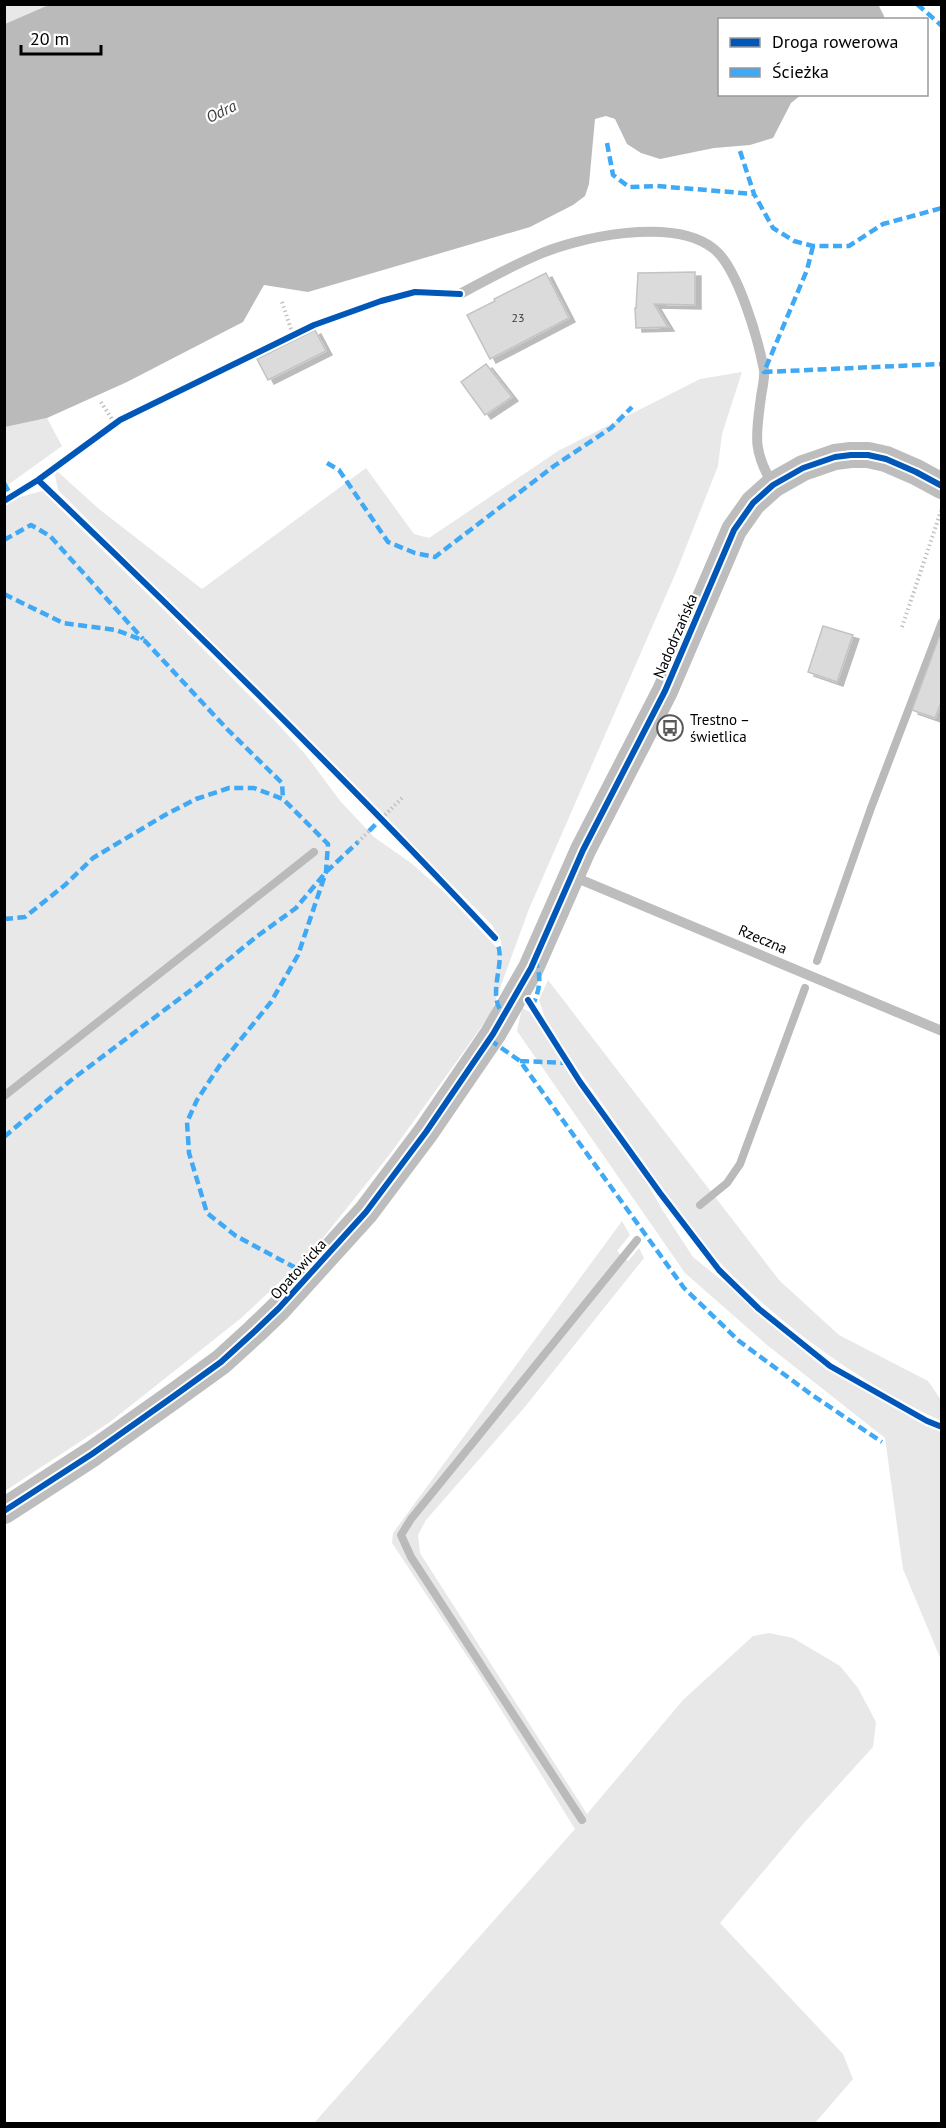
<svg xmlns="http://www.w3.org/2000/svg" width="946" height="2128" font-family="'PT Sans',sans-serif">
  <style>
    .green { fill: #e8e8e8 }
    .water { fill: #bababa }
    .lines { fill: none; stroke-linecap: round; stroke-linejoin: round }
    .stream { stroke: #bababa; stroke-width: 8 }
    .building { fill: #dbdbdb; stroke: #c3c3c3; stroke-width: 1.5; filter: url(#shadow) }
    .path { stroke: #c2c2c2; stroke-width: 4; stroke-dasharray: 1.5 3; stroke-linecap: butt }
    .service { stroke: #bdbdbd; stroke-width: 10 }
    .tertiary { stroke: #bdbdbd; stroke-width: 26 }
    .quiet { stroke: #3fa9f5; stroke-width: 4.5; stroke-dasharray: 9 4.5; stroke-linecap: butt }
    .cycleway-casing { stroke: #fff; stroke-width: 10 }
    .cycleway { stroke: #0057b8; stroke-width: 6 }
    .labels { text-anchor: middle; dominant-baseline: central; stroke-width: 4.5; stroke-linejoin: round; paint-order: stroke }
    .number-label { font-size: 12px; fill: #373737 }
    .street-label { font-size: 15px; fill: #000; stroke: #fff }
    .poi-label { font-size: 15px; fill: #000; stroke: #fff; text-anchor: start }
    .water-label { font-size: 16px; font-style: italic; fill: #3d3d3d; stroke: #fff }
  </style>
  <defs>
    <filter id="shadow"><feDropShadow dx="6" dy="4" stdDeviation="0" flood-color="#0004"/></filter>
  </defs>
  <rect width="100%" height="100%" fill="#fff"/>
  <!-- green -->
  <path class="green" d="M5,5H51L5,24Z
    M742,372L722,434L718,466L677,570L529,909L490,1015L390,1154L311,1253L240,1319L110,1422L5,1491L4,506L16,498L42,491L161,607L277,723L306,755L341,802L374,837L411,863L442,890L502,953L501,941L492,925L58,490L55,475L57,471L99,509L202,589L366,468L414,534L429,538L558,451L700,379Z
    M47,418L62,446L5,487V427Z
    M548,980L779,1280L839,1335L928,1381L941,1400V1421C852,1379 763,1313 698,1239C679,1216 663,1189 645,1164C613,1118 580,1072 548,1027L539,1000Z
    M522,1008L530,1012L568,1070L638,1167L663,1211L693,1257L814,1355L877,1396L941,1427V1660L903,1569L885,1438L767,1345L685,1273L517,1031Z
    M622,1221L630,1235L617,1251L628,1261L639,1248L644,1258L524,1408L426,1520L418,1535L420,1553L587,1814L683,1700L753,1636L769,1633L793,1638L840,1666L858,1688L876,1722L873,1747L803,1824L720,1923L843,2054L853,2079L815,2123H314L575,1829L475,1668L392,1543L393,1533Z"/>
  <!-- water -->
  <path class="water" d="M51,4H878L884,16V20H720V94L801,95L791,103L773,138L750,145L714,148L660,159L641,153L627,144L615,119L606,116L595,119L589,184L585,196L573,205L530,227L308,292L264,285L243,322L127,382L47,418L5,427V24Z"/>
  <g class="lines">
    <!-- stream -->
    <path class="stream" d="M817,961L871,808L942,622
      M4,1096L314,852
      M700,1205L727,1183L740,1164L805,988
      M582,1820L411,1557L401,1535L411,1519L637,1240"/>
  </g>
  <!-- building -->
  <path class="building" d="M695,272V305L654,304L668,327L636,328L635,308H636L638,273Z
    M546,273L569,318L490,359L467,315L495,301L494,299Z
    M315,330L326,351L268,380L257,359Z
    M486,364L512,397L485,415L461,382Z
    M823,626L853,635L837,682L808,672Z
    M939,637H942V700L935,718L912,710Z"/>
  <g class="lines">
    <!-- path -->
    <path class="path" d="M282,302L293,335
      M101,402L115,424
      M902,627L941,511
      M385,815L403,797
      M358,842L369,831"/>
    <!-- service -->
    <path class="service" d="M460,294C484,281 508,268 533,257C576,237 674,216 714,249C738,268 758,339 764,370C765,378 762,389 761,397C756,435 752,450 773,485
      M572,876L942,1031"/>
    <!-- tertiary -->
    <path class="tertiary" d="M4,1511L92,1454L174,1396L221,1362L255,1331L279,1308L366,1212L426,1132L493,1034L531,968L583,850L665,691L734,530L753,503L773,485L803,468L835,457L851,455H868L886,459L916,472L942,486"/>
    <!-- quiet -->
    <path class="quiet" d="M917,4L942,26
      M607,143L613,175L629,187L657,186L754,194
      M740,151L754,194L773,228L794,241L813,246H849L883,224L942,208
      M813,246L807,270L764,372L942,364
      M327,463L339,470L388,542L415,553L435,557L554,466L611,428L632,407
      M4,483L12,497
      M4,540L31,525L50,536L143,639
      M4,594L63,623L116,630L145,641L227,729L282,783L283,799
      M369,831L384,816
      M4,919L25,917L65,885L93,858L165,815L196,799L229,788H254L283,799L328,844L326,872L298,955L271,1002L220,1065L197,1100L187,1122L189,1153L207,1213L236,1236L309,1275
      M492,935C513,957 482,993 505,1016
      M532,1007C540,990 542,977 535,960
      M490,1040L520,1061L684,1288L739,1341L812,1395L882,1442
      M520,1061L568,1063
      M4,1137L70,1081L199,984L256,937L296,908L326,872L358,842"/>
    <!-- cycleway casing -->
    <g class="cycleway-casing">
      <path id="cycleway" d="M38,480C194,629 348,781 495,938
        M4,501L38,480L120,420L314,325L381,301L415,292L460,294
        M528,1000L580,1082L660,1193L719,1270L759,1309L830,1366L927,1421L942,1427
        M4,1511L92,1454L174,1396L221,1362L255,1331L279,1308L366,1212L426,1132L493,1034L531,968L583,850L665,691L734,530L753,503L773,485L803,468L835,457L851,455H868L886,459L916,472L942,486"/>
    </g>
    <!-- cycleway -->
    <use href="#cycleway" class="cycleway"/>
  </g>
  <!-- icons -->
  <defs>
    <g id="bus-ring" transform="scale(1.35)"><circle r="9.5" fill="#fff" stroke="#595959" stroke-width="1.5"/><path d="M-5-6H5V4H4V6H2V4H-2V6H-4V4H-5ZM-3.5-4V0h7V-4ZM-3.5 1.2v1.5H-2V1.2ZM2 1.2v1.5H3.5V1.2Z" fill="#595959"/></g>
  </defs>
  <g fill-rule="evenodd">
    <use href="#bus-ring" x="670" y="728"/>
  </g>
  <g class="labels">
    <!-- number labels -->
    <g class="number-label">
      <text x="518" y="317">23</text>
    </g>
    <!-- street labels -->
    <g class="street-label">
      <text transform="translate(675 636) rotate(-67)">Nadodrzańska</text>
      <text transform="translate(763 939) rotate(23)">Rzeczna</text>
      <text transform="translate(298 1269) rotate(-48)">Opatowicka</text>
    </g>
    <!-- poi labels -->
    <g class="poi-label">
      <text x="690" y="719">Trestno –<tspan x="690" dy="17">świetlica</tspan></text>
    </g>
    <!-- water labels -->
    <g class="water-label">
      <text transform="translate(221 111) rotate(-26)">Odra</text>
    </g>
  </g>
  <!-- border -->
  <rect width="946" height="2128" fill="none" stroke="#000000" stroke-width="12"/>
  <!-- legend -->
  <rect x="718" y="18" width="210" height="78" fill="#ffffff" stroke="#999999" stroke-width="1.5"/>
  <rect x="730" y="38" width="30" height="9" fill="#0057b8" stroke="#999999" stroke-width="1.5"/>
  <text x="772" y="48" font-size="18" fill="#000000">Droga rowerowa</text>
  <rect x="730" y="68" width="30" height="9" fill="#3fa9f5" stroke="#999999" stroke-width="1.5"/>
  <text x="772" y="78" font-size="18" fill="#000000">Ścieżka</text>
  <!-- scale -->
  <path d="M21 45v9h80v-9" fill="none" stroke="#000000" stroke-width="3"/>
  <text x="30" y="45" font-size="18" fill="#000000" stroke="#ffffff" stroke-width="4.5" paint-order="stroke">20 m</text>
</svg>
